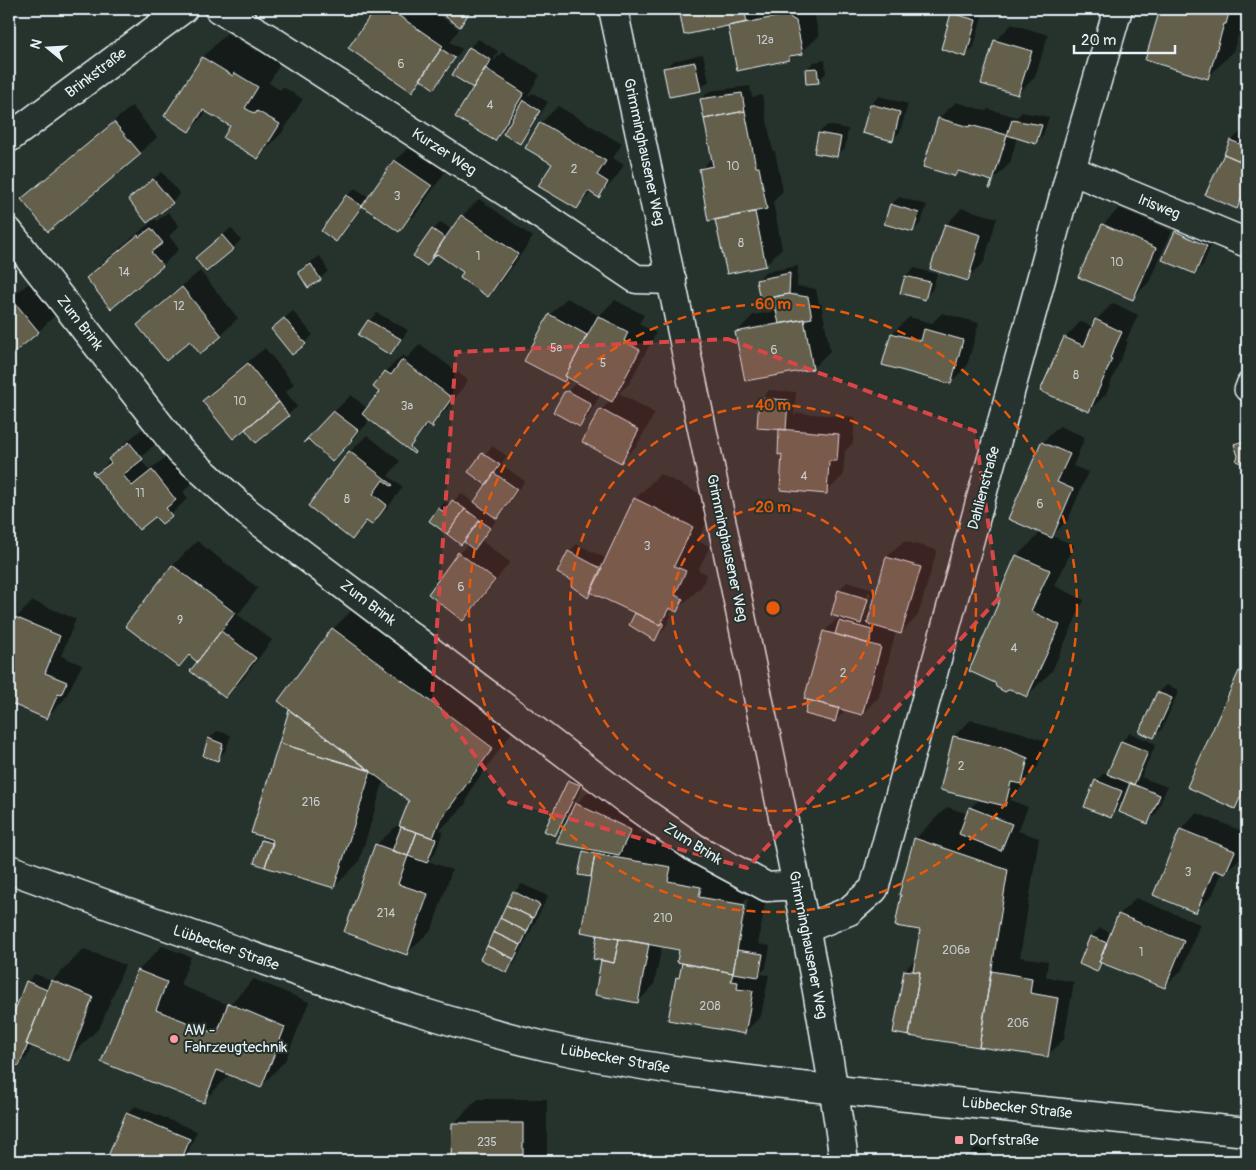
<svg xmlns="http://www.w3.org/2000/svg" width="1256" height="1170" font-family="Pangolin,sans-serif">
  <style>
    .shadow { fill: #0007; fill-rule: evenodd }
    .building { fill: #635f4c; stroke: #e8f1f8 }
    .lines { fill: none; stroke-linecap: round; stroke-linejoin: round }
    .lane-casing { stroke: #e8f1f8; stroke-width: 22 }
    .street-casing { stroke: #e8f1f8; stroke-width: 31 }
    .secondary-casing { stroke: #e8f1f8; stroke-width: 31 }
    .lane { stroke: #26332d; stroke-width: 19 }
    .street { stroke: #26332d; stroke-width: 28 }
    .secondary { stroke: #26332d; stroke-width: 28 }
    .marked { fill: #d94647; fill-opacity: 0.2; stroke: #d94647; stroke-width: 4; stroke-dasharray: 10 6; stroke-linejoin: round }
    .ring { fill: none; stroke: #e8590c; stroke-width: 2.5; stroke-dasharray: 9 6 }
    .poi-dot { fill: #ff9aa2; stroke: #26332d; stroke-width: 2 }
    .labels { text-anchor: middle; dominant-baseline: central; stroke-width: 4; stroke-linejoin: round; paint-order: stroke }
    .number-label { font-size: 12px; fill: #c7cccd }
    .street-label { font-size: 15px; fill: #e8f1f8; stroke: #26332d }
    .poi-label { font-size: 15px; fill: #e8f1f8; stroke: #26332d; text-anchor: start }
    .centre { fill: #e8590c; stroke: #26332d; stroke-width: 2.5 }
    .ring-label { font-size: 15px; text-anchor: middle; font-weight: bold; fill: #e8590c; stroke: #26332d; stroke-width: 4; stroke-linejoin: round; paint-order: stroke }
  </style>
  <rect width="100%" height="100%" fill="#26332d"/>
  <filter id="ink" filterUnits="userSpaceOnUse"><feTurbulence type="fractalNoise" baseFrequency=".02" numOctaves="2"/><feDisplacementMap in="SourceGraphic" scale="10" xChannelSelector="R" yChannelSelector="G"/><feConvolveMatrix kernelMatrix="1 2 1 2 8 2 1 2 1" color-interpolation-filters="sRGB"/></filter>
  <g filter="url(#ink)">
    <!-- shadow -->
    <path class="shadow" d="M377,9H430L459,29L450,42L462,49L456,58L444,49V52L455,60L442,79L433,87L423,79L412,90L350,48Z
      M449,9H473L460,25L445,15Z
      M680,9H813L819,36L802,52L793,54L788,59L738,70L729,25L685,34Z
      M957,9H973L983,12L974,47L965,55L953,14Z
      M1161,9H1246L1233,52L1208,77L1147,59Z
      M1012,24L1048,35L1035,77L1018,94L995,41Z
      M227,33L258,52L261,49L281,62L269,83L280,90L283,87L303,99L282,133L257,158L232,126L208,111L189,131L166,116L203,57Z
      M478,39L498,51L493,62L502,52L540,75L527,97L533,93L548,102L528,134L520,142L508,126L495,139L475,87L454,75L470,47Z
      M703,54L709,81L700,89L664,69L673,61Z
      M825,60L826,73L818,81L806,70L814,62Z
      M750,86L752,97L762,95L773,151H775L783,191L773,202L782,248L765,265L728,273L716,218L700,170L713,157L701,99L710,91Z
      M879,96L908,104L900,132L892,140L871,104Z
      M956,102L986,111L988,109L1017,117L1022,112L1049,117L1043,135L1035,143L1017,137L1010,163L993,180L960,170L956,175L924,166L939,118Z
      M132,106L157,137L140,153L48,230L23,199L40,183Z
      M558,106L622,144L613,158L624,165L615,179L598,196L592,192L577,207L553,163L541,123Z
      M827,125L848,129L845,148L837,156L819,133Z
      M1240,132L1247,136V197L1237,208L1207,194L1232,140Z
      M412,144L447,169L416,214L399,230L363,205L344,233L336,241L323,231L347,196L355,188L369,197L395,161Z
      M162,172L180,194L172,202L138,191Z
      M899,197L927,205L921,223L913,231L891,205Z
      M479,199L533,237L504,279L488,296L465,272L438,253L427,265L433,230L441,222L452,230L462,216Z
      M962,208L997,218L984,262L967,279L946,225Z
      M1119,208L1172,231L1149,282L1132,299L1103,225Z
      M168,212L179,226L169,236L179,249L162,266L87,278L104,261L155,219L157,221Z
      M1184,224L1214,238L1203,265L1195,273L1176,232Z
      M231,228L241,240L233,248L196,258Z
      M320,256L328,271L320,279L300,272L308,264Z
      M798,266L797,286L816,289L819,304L821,303L830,351L813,368L737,332L753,315L777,311L774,296L757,281L765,272ZM780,323V325L749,331V328Z
      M914,268L937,274L932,290L924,298L902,292L906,276Z
      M200,271L238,318L221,335L201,352L191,339L139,325L155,308Z
      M29,283L55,315L38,332L9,355V290L13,296Z
      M567,298L599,316L615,300L644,315L639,324L656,333L629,384L619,393L655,413L637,445L621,462L601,410L611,400L597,392L599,397L588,417L580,426L565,393L574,385L579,382L568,376L564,381L550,315Z
      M1113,303L1138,315L1126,341L1128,342L1106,394L1089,411L1065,338L1081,321L1093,327L1096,320Z
      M293,311L313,335L305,343L281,321Z
      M377,313L408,330L398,345L390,353L369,321Z
      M942,313L979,323L967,366L950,383L892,334L909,317L932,323Z
      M420,344L468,380L448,408L431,425L430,424L408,448L369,418L367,421L368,423L349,443L334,412L351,395L368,409L381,391L375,387L386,371L403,355L407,358Z
      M265,348L294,384L286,392L297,407L256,441L247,429L203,401L220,384Z
      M769,390L796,392L794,417L797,413L855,417L853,443L845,451L843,476L826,492L783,453L781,428L761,399Z
      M146,426L158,441L140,459L149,470L169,455L192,483L183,492L188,498L162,523L155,515L96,475L126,442Z
      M1059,426L1085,437L1073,466L1088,472L1068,520L1052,536L1074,545L1055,586L1084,600L1052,671L1027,696L1002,598L1017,556L1041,532L1042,443Z
      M1247,432V465L1238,460L1239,456L1235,444Z
      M367,435L400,461L388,476L403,487L388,507L372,523L369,521L352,538L350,452Z
      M492,446L507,456L501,464L525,481L505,509L496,518L497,519L482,541L510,562L480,602L463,619L459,553L469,544L464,540L439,509L447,501L451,504L461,493L475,503L488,485L470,472Z
      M660,474L717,502L697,541L710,546L698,570L707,574L702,586L677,610L674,609L670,614L672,615L663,631L655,639L637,613L592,591L588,596L575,580L569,552L577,544L607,559L635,499Z
      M197,541L258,588L238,615L272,640L242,680L225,696L199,661L190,655L179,666L172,566Z
      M904,541L937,550L918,616L901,633L896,631L879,697L862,714L844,709L843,713L835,721L824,632L840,616L839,590L847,582L878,591L887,557ZM868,592L871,593L865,614H862ZM872,611L869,619L865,618Z
      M365,597L524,716L471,789L465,805L440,830L443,831L435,854L428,861L452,870L432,929L407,953L376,845L402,821L410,800L384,780L359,862L334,887L262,840L265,837L280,743L291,709L333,629Z
      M33,601L76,619L61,656L82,665L64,700L47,717L16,693L9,690V636L16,618Z
      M1247,664V795L1235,807L1189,787L1240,671Z
      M1166,685L1179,690L1162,729L1154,737L1158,693Z
      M971,720L1020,732L1045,741L1038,766L1023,781L1021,788L1010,800L1028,807L1018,831L1039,838L1020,957L1048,961L1046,977L1074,982L1064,1039L1047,1056L905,970L913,962H916L921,929L915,839L947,807L968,814L970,808L980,799L954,736Z
      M217,731L231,735L225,751L217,759L209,739Z
      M1130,733L1156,744L1141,777L1167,787L1156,814L1148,822L1131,783L1129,782L1119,808L1111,816L1096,781L1104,773L1109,774L1122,741Z
      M577,773L587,777L573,807L593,787L647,813L638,832L695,843L769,881L758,944L770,946L766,968L760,974L769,975L761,1016L744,1033L677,978L681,973L683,962L681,949L662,945L654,985L638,1002L602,959L592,876L584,852L588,848L566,823L555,835L569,781ZM745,899H748L739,945H737Z
      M1197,813L1247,833V843L1242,856L1225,873L1222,872L1213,894L1196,911L1181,830Z
      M522,884L548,896L515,963L507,971L514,892Z
      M1136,898L1200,924L1182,970L1165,986L1105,962L1097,970L1080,964L1091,937L1100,928L1112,933L1119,915Z
      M162,946L191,957L180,985L229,1005L254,979L309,1002L285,1061L261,1086L230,1074L204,1101L102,1062L138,971Z
      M84,949L125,965L100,1027L68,1059L32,1045L27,1057L19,1065L9,1061V1030L27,982L35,974L52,981Z
      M478,1099H547V1161H453V1124Z
      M135,1106L197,1131L184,1161H107L127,1114Z
      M976,1147L988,1151L985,1161H966L968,1155Z
      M934,1158V1161H911Z"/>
    <!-- building -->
    <path class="building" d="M375,9H389L443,46L412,92L348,48Z
      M447,9H469L471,10L460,27L443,15Z
      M679,9H744L747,22L684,35Z
      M1160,9H1230L1226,24H1224L1208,79L1145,60Z
      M951,13L976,20L966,57L941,49Z
      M786,15L796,21L803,54L789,56V60L737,71L728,26Z
      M994,40L1032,51L1018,95L981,84Z
      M469,47L491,60L473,88L452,75Z
      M441,49L455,58L434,89L420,79Z
      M202,57L233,76L235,73L258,87L245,108L255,114L257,111L280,124L258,159L223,138L230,126L203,110L189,132L164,116Z
      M695,62L701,91L669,97L663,68Z
      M485,68L524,93L495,141L455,117Z
      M817,68L819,83L806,84L805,69Z
      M742,93L745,111L704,119L700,99Z
      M523,100L540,111L520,144L503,134Z
      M870,104L900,112L893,141L862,133Z
      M745,111L756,167H759L767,209L708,221L699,169L713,166L704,119Z
      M938,118L969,127L970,125L1007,135L991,188H989L992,181L958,171L954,177V176L923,167Z
      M1012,120L1042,125L1036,144L1007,135Z
      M114,122L141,154L48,232L21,199Z
      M540,122L606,161L597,175L608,182L599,198L588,191L577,209L538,186L552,164L525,148Z
      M818,133L841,137L837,157L814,153Z
      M1230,140L1247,147V164L1224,154Z
      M1224,154L1247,164V186L1237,209L1205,195Z
      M394,160L432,186L399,232L362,206Z
      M153,179L173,203L147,223L128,199Z
      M346,195L362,206L336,242L321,231Z
      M890,204L919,213L913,232L884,224Z
      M755,212L766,266L727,274L715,220Z
      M461,215L518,254L488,297L460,278L463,272L437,254L433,258H431Z
      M945,224L981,235L968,281L930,269Z
      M1102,224L1156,248L1133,300L1078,277Z
      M151,228L163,243L151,252L163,266L111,309L86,278L138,235L139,237Z
      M432,229L445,238L427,266L413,256Z
      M1175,231L1207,246L1195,274L1162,260Z
      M222,235L234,249L206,272L195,258Z
      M311,264L321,280L308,288L298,272Z
      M790,273L789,294L760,300L756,280Z
      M905,276L930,282L925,300L900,293Z
      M182,287L222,336L200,354L190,341L166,361L137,325Z
      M788,294L808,297L812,318L779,324L773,297Z
      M12,299L39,332L9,357V301Z
      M549,314L587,335L565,376L567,377L564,382L524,361Z
      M598,316L628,332L624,341L640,350L612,402L565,376Z
      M284,318L306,344L292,355L271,329Z
      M804,319L813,369L745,381L735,332Z
      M1095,319L1122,332L1110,358L1112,359L1089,412L1040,391L1064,337L1084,346Z
      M368,320L401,339L390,355L358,335Z
      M924,329L963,340L951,384L882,365L891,333L921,341Z
      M402,360L452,398L432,425L434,427L433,428L427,423L410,447L415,452L414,454L362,414L379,392L373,387L385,371L391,375Z
      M248,363L279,402L233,439L202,401Z
      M568,391L590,403L591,406L580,427L553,412L564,392Z
      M759,398L788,400L786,430L757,428Z
      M279,402L289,416L256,443L245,429Z
      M600,409L639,430L621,463L582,442Z
      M333,411L358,430L351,439L352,440L332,462L308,439L303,443Z
      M779,429L839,434L837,461H829L827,494L780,490L782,454L778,455Z
      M1247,438V466L1236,461L1238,456L1234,444L1246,440Z
      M129,442L143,459L123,475L132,486L152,470L176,500L166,508L172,516L162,524L155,517L139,530L92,472L93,471L96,474L111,463L108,459Z
      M1041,442L1070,454L1057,482L1073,489L1052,538L1008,519Z
      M349,451L393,485L391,486L383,480L373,494L387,505L372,525L366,521L352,540L308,506Z
      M482,453L500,465L486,485L468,472Z
      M494,473L517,489L497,519L474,502Z
      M634,498L693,527L674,566L686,571L675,595L683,599L677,612L669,608L660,625L590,592Z
      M452,500L465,509L447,534L429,521L438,508L444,512Z
      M465,509L480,520L461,545L447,534Z
      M480,520L490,528L474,550L464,542Z
      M568,551L602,569L588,598L571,586L573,581L557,573Z
      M458,552L495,580L463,621L428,594Z
      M1016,555L1050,570L1031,611L1060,625L1027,697L1010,689L1005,692L996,687L995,683L969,671L1000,599H997Z
      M886,557L921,567L901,634L867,624Z
      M172,565L235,613L197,662L189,655L179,667L125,626Z
      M838,590L868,599L861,624L831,615Z
      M635,613L660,625L662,622L664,623L655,641L629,625Z
      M15,617L60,636L45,673L67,682L61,695L58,694L47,719L10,703L14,694L9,691V633Z
      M839,621L872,630L869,644L835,634Z
      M332,628L493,748L439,822L433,838L399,826L409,801L278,701Z
      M221,631L256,658L225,698L190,671Z
      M823,631L881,647L862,715L804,699Z
      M1239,671L1247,674V785H1246L1235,809L1187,787Z
      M1157,692L1172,698L1154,738L1139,732Z
      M808,700L839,708L835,722L805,714Z
      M289,710L371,771L279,743Z
      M953,736L1003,748L1028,758L1022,784L1011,782L1005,806L940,790Z
      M208,738L223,744L218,761L203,756Z
      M1121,741L1148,752L1134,785L1107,774Z
      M279,743L371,771L334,888L265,867L273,840L251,833Z
      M568,780L580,785L555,836L544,831Z
      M1095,780L1122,791L1111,818L1084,807Z
      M1130,783L1160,795L1148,824L1119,812Z
      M575,803L631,830L619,855L556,843Z
      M969,807L1012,824L1001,851L959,834Z
      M401,827L417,832L408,856L392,851Z
      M1180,829L1235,851L1225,874L1214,870L1196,913L1153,895Z
      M417,832L436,839L427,863L408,856Z
      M914,838L1008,870L979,1047L909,1036L920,972L913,971L920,930L895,926L901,895H899Z
      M261,840L273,843L265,867L254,863Z
      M375,844L408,856L398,884L428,894L407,955L344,932Z
      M583,851L595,854L591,877L578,875Z
      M595,854L671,867L668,881L701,887L699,897L745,905L733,973L677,962L679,950L581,932Z
      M513,891L540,905L533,918L506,905Z
      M506,905L533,918L527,932L500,918Z
      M1118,914L1184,941L1165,988L1099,962Z
      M500,918L527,932L521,945L493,932Z
      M493,932L521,945L514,959L487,946Z
      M597,935L619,939L614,963L593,959Z
      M1090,936L1107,943L1099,962L1101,963L1097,972L1079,964Z
      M619,939L649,944L638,1003L595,995L601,960L614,963Z
      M487,946L514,959L507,973L480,959Z
      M737,950L763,954L759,977L733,973Z
      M682,963L733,973L731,981L738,982L737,989L753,991L745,1034L668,1020L676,977L679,978Z
      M137,970L167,982L156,1010L217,1034L228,1003L285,1027L261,1088L217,1070L204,1103L101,1062Z
      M904,970L920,972L909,1036L893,1033Z
      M991,971L1032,978L1030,993L1058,998L1048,1057L979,1047Z
      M51,980L93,997L69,1061L26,1044Z
      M26,981L47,990L26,1044H28L19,1066L9,1062V1026Z
      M126,1113L190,1139L181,1161H106Z
      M452,1123H523V1161H451Z
      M966,1155L981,1159L980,1161H964Z"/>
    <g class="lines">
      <!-- lane casing -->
      <g class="lane-casing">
        <path id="lane" d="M1247,382L1244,390L1247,391"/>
      </g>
      <!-- street casing -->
      <g class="street-casing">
        <path id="street" d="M219,9L268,38L532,209L636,279L672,280
          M613,9C661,230 708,452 753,673C787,835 822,997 844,1161
          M9,138L183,9
          M1071,170L1247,243
          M9,232L180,451L247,512L628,801L695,848L767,887L797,885
          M805,929L849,911L874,889L1071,170L1118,9"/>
      </g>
      <!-- secondary casing -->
      <g class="secondary-casing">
        <path id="secondary" d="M9,869C105,904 201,939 298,972C381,1000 464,1027 549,1047C664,1073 781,1084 897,1096C1014,1108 1131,1120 1247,1132"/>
      </g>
      <!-- lane -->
      <use href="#lane" class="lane"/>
      <!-- street -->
      <use href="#street" class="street"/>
      <!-- secondary -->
      <use href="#secondary" class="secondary"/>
    </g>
  </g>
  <!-- marked area -->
  <path class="marked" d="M728,339L975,431L999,598L747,868L509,802L432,697L456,352Z"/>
  <!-- distance rings -->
  <g class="ring">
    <circle cx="773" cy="608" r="101"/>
    <circle cx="773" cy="608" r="203"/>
    <circle cx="773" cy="608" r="304"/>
  </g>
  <!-- markers -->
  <g class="poi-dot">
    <circle cx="174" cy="1039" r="5"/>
    <rect x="954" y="1135" width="10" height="10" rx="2.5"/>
  </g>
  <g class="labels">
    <!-- number labels -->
    <g class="number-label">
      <text x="765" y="40">12a</text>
      <text x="401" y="64">6</text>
      <text x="490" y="105">4</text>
      <text x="733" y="166">10</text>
      <text x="574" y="169">2</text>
      <text x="397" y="196">3</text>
      <text x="741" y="243">8</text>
      <text x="478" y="256">1</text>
      <text x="1117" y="262">10</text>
      <text x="124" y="272">14</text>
      <text x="179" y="306">12</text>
      <text x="556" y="348">5a</text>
      <text x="774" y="350">6</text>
      <text x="603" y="363">5</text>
      <text x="1076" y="375">8</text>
      <text x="240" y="401">10</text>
      <text x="407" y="406">3a</text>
      <text x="804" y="476">4</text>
      <text x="140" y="493">11</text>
      <text x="347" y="499">8</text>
      <text x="1040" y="504">6</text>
      <text x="647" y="546">3</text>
      <text x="461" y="587">6</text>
      <text x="180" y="620">9</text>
      <text x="1014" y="648">4</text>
      <text x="843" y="673">2</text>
      <text x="961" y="766">2</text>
      <text x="311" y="802">216</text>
      <text x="1188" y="872">3</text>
      <text x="386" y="913">214</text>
      <text x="663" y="918">210</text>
      <text x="956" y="950">206a</text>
      <text x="1141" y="952">1</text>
      <text x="710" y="1006">208</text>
      <text x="1018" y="1023">206</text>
      <text x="487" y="1142">235</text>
    </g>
    <!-- street labels -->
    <g class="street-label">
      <text transform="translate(96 73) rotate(-37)">Brinkstraße</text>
      <text transform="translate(444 152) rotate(33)">Kurzer Weg</text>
      <text transform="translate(644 152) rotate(78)">Grimminghausener Weg</text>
      <text transform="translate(1159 207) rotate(22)">Irisweg</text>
      <text transform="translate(80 323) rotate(52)">Zum Brink</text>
      <text transform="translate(984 488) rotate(-75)">Dahlienstraße</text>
      <text transform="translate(727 548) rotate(78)">Grimminghausener Weg</text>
      <text transform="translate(368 603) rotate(37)">Zum Brink</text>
      <text transform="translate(693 844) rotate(32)">Zum Brink</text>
      <text transform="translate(808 945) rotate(79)">Grimminghausener Weg</text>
      <text transform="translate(226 948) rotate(19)">Lübbecker Straße</text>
      <text transform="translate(615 1059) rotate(10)">Lübbecker Straße</text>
      <text transform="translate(1017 1108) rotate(6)">Lübbecker Straße</text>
    </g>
    <!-- poi labels -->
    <g class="poi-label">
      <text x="184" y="1030">AW -<tspan x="184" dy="17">Fahrzeugtechnik</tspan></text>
      <text x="969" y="1140">Dorfstraße</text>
    </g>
  </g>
  <circle cx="773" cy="608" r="8" class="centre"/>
  <g class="ring-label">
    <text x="773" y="309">60 m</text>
    <text x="773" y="410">40 m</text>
    <text x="773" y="512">20 m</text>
  </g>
  <!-- margin -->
  <rect width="1256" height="1170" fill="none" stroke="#26332d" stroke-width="30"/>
  <rect x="15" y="15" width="1226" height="1140" fill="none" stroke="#e8f1f8" stroke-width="2" filter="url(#ink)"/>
  <!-- north arrow -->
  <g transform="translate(48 48) rotate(288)" stroke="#26332d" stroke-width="4" paint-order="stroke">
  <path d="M0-4L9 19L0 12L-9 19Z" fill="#e8f1f8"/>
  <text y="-8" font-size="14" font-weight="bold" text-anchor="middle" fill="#e8f1f8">N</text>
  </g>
  <!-- scale -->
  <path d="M1074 45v8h101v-8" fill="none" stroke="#e8f1f8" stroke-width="2.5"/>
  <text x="1081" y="45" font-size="15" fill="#e8f1f8" stroke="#26332d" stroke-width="4" paint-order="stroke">20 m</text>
</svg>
